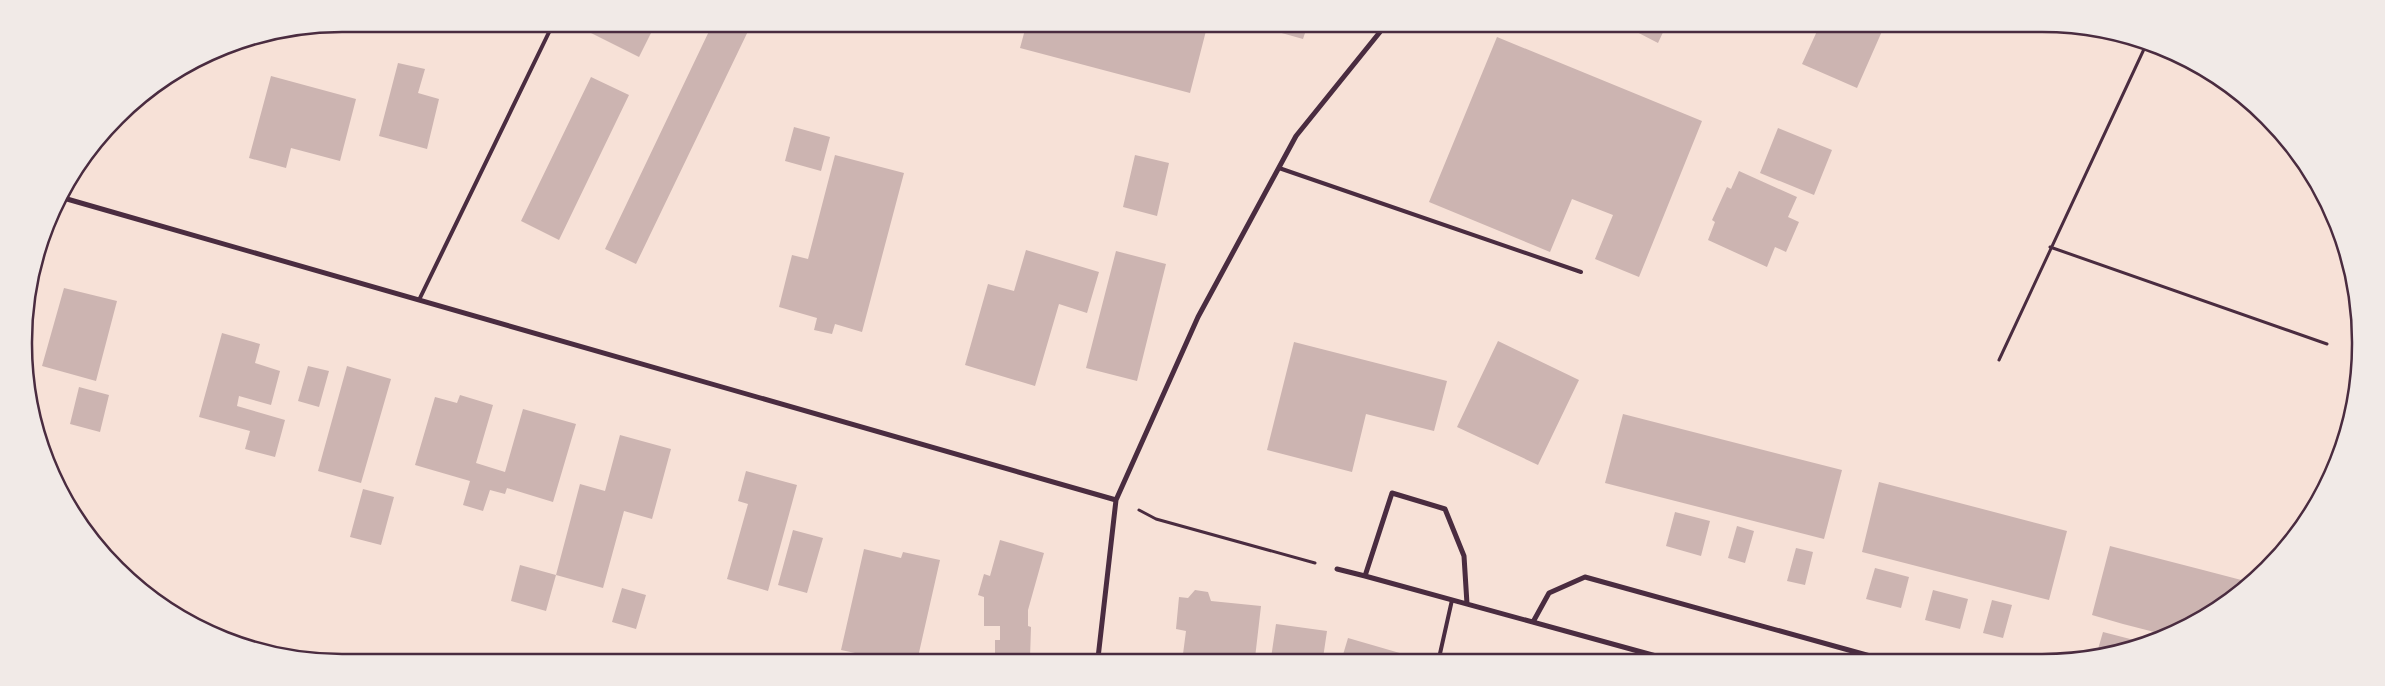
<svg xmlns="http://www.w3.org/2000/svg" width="2385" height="686" font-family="Quicksand,sans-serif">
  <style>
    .building { fill: #ccb4b1 }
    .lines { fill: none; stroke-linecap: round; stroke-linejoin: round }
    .path { stroke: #4a2c40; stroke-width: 3 }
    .service { stroke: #4a2c40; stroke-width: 4 }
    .minor { stroke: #4a2c40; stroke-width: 5 }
    .rim { fill: none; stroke: #4a2c40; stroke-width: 2.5 }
  </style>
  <rect width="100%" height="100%" fill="#f7e1d7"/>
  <!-- building -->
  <path class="building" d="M575,25H655L639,57Z
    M712,25H751L636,264L605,249Z
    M1026,26L1159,27H1207L1190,93L1020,48Z
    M1260,27H1307L1303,39Z
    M1629,28H1665L1658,43Z
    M1818,29H1883L1857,88L1802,64Z
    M1497,37L1702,121L1639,277L1595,259L1613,215L1572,199L1550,252L1429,202Z
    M398,63L425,69L418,93L439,99L427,149L379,136Z
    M271,76L356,99L340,161L291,148L286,168L249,158Z
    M591,77L629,95L559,240L521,221Z
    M794,127L830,137L821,171L785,161Z
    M1778,128L1832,150L1814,195L1760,173Z
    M835,155L904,173L862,332L835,324L832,334L814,330L817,318L779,307L792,255L808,259Z
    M1135,155L1169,163L1157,216L1123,207Z
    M1739,171L1797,197L1788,217L1799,222L1786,252L1775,247L1767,267L1708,240L1715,222L1712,220L1727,187L1731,189Z
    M1026,250L1099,272L1087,313L1059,304L1035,386L965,365L988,284L1014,291Z
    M1116,251L1166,264L1137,381L1086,368Z
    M64,288L117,301L96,381L42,366Z
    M222,333L260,344L255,363L280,371L271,405L239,396L237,406L285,420L275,457L245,449L250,431L199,417Z
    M1498,341L1579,380L1538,465L1457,427Z
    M1294,342L1447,381L1434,431L1366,414L1352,472L1267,450Z
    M308,366L329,371L319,407L298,401Z
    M347,366L391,379L361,483L318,471Z
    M79,387L109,395L100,432L70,424Z
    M460,395L493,405L476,463L505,472L523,409L576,424L553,502L507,488L505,494L490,490L483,511L463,505L470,481L415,465L435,397L457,403Z
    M1623,414L1842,470L1824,539L1605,483Z
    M620,435L671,449L652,519L624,511L603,588L556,575L580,484L605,491Z
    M746,471L797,485L768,591L727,579L748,504L738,501Z
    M1879,482L2067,531L2049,600L1862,552Z
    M363,489L394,497L381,545L350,537Z
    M1675,512L1710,521L1701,556L1666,546Z
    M1737,526L1754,531L1745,563L1728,558Z
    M793,530L823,538L807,593L778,585Z
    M1000,540L1044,553L1028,610V626L1031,627L1030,658H995V640H1000V626H984V597L978,595L984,574L990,576Z
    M2110,546L2203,570L2249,582L2183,629L2166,635L2123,624L2092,615Z
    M1796,548L1813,552L1805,585L1787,581Z
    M864,549L901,558L903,552L940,560L918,657H874L841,650Z
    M520,565L556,575L546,611L511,601Z
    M1875,568L1909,577L1901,608L1866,599Z
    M622,588L646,595L636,629L612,622Z
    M1195,590L1208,592L1211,601L1261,606L1255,658H1173V654H1183L1186,631L1176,629L1179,597L1188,598Z
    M1933,590L1968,599L1960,629L1925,620Z
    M1992,600L2012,605L2003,638L1983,633Z
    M1276,624L1327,631L1323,658H1271Z
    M2103,632L2138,641L2137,643L2096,656Z
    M1348,638L1417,658H1342Z"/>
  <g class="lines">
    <!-- path -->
    <path class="path" d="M2050,247L2327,344
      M1999,360L2145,47
      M1139,510L1156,519L1315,563"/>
    <!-- service -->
    <path class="service" d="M1279,168L1581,272
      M419,300L553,24
      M1439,658L1452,600"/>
    <!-- minor -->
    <path class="minor" d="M60,197L1116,500
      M1337,569L1365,576
      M1467,604L1464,556L1445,509L1392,493L1365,576L1667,659
      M1533,622L1549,593L1585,577L1881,659
      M1098,658L1116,500L1198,317L1296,136L1384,27"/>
  </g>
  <!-- crop -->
  <path d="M0 0H2385V686H0ZM342 32H2042A310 310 0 0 1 2352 342V344A310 310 0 0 1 2042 654H342A310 310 0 0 1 32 344V342A310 310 0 0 1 342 32Z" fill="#f1eae7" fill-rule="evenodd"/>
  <path class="rim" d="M342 32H2042A310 310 0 0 1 2352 342V344A310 310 0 0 1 2042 654H342A310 310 0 0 1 32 344V342A310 310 0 0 1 342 32Z"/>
</svg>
